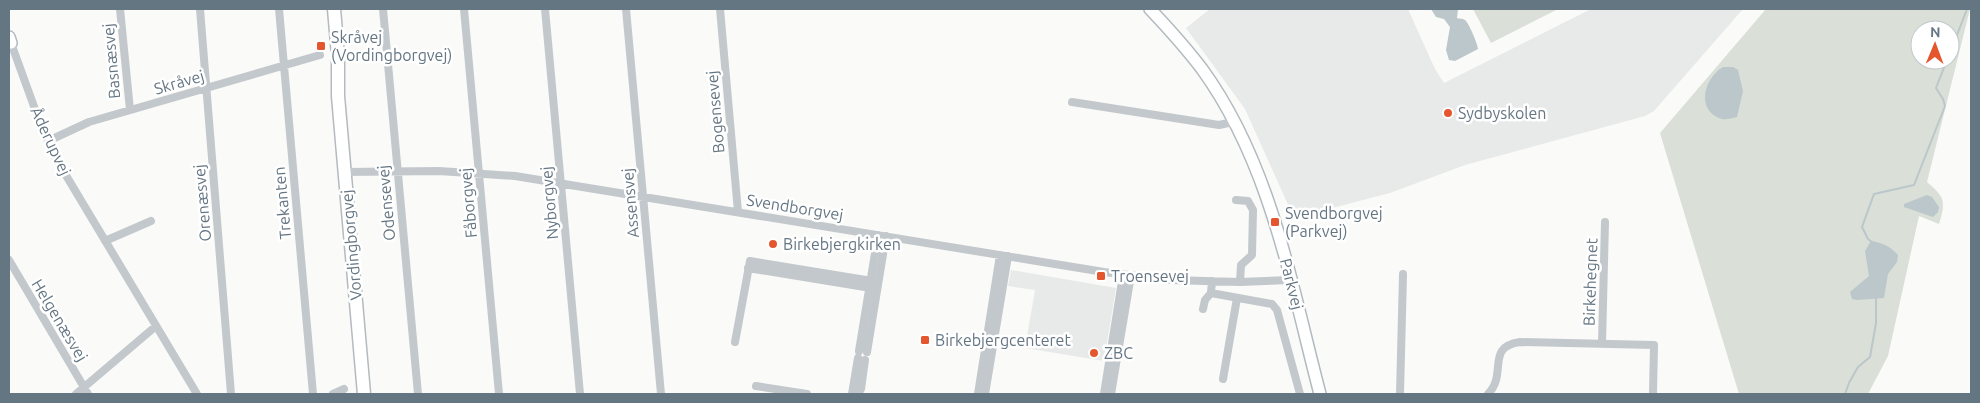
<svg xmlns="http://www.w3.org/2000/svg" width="1980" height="403" font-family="Ubuntu,sans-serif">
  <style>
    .built { fill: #e8e9e9 }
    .green { fill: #dadfd7; fill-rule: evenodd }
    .water { fill: #bbc7cb }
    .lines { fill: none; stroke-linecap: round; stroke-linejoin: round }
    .stream { stroke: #bbc7cb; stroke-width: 2 }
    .secondary-casing { stroke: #b3babf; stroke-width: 14 }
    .primary-casing { stroke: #b5babe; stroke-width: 15 }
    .street { stroke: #c3c8cc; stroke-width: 8 }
    .secondary { stroke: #fff; stroke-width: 11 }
    .primary { stroke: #fff; stroke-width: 12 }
    .poi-dot { fill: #e4572e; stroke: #fff; stroke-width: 2 }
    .labels { text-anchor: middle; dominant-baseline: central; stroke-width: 5; stroke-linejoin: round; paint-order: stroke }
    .poi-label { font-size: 16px; fill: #657683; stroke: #fff; text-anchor: start }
    .street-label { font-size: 16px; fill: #657683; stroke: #fff }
  </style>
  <rect width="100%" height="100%" fill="#fafaf8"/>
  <!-- built -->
  <path class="built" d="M1210,9H1408L1435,69L1444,83L1591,9H1743L1654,111L1645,116L1465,165L1390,193L1294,218L1245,109L1186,28Z
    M1011,270L1116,288L1104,361L1025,348L1035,290L1008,286Z"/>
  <!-- green -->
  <path class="green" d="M1473,9H1558L1491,43Z
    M1766,9H1970L1927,182C1945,197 1946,202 1939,224L1919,216L1888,356L1868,394H1739L1660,133ZM1920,30H1950V60H1920Z"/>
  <!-- water -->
  <path class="water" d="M1431,9H1458L1457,18C1459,19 1462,18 1465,20C1469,23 1478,45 1478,49L1455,61L1449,60L1446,50L1450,27L1444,19L1436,17Z
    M1723,67H1733L1738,70L1743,91L1737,117C1732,118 1726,120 1722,119C1695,111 1704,78 1723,67Z
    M1927,195L1932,197L1939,207L1938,212L1933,217L1904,207V204Z
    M1871,241C1883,243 1890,246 1898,255L1897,262L1888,274L1884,298L1857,300L1852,299L1850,292L1869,276L1865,251Z"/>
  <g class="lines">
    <!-- stream -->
    <path class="stream" d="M1950,53L1967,9
      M1872,242L1868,239L1862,227L1874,194L1914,185L1945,106L1943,99L1936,88L1947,60
      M1845,394L1849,383L1858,367L1870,357L1876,323V298"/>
    <!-- secondary casing -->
    <g class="secondary-casing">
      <path id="secondary" d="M1150,9C1168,28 1186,48 1202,69C1271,164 1291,284 1320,394
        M9,37L11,43"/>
    </g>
    <!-- primary casing -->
    <g class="primary-casing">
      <path id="primary" d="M334,9L338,55V96L364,394"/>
    </g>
    <!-- street -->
    <path class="street" d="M120,9L130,110
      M200,9L231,394
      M279,9L313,394
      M383,9L418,394
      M464,9L499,394
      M545,9L580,394
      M626,9L661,394
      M720,9L738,212
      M11,43L40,123L55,157L197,394
      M1072,102L1219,125L1233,122
      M48,141L89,122L320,55
      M345,172L439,171L515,176L1104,272L1170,280L1240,282L1290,280
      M1236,200L1248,201L1253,210L1252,255L1241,265L1240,282
      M105,241L151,221
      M9,260L88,394
      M748,268L877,289
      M1212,281L1211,293L1272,304L1277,310L1300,394
      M1203,309L1205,300L1211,293
      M735,342L750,261L878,282
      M1602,344L1605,222
      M859,351L878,235
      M867,352L886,236
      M1223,379L1237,298
      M756,386L807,394
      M76,394L156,326
      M333,394L344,389
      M852,394L858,358
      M858,394L861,389L865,360
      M978,394L1000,255
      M985,394L1008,256
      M1104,394L1123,275
      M1111,394L1131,275
      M1400,394L1403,274
      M1488,394C1508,374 1485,347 1520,342L1654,345L1653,394"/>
    <!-- secondary -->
    <use href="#secondary" class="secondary"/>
    <!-- primary -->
    <use href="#primary" class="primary"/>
  </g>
  <!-- markers -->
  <g class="poi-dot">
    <rect x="316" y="41" width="10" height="10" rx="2.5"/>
    <circle cx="1448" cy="113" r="5"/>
    <rect x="1270" y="217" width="10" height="10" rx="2.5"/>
    <circle cx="773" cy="244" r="5"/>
    <rect x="1096" y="271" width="10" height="10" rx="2.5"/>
    <rect x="920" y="335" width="10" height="10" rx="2.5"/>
    <circle cx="1094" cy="353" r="5"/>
  </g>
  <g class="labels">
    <!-- poi labels -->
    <g class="poi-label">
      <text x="331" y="37">Skråvej<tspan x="331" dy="18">(Vordingborgvej)</tspan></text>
      <text x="1458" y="113">Sydbyskolen</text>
      <text x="1285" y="213">Svendborgvej<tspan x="1285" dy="18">(Parkvej)</tspan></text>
      <text x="783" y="244">Birkebjergkirken</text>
      <text x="1111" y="276">Troensevej</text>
      <text x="935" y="340">Birkebjergcenteret</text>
      <text x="1104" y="353">ZBC</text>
    </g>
    <!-- street labels -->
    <g class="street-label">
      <text transform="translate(111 61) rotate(-95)">Basnæsvej</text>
      <text transform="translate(179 82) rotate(-16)">Skråvej</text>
      <text transform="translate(715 112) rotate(-95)">Bogensevej</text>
      <text transform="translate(51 141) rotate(65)">Åderupvej</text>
      <text transform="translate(202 203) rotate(-95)">Orenæsvej</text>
      <text transform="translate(282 203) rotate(-95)">Trekanten</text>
      <text transform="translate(386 203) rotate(-95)">Odensevej</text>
      <text transform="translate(468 203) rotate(-95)">Fåborgvej</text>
      <text transform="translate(549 203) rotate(-95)">Nyborgvej</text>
      <text transform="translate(630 203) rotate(-95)">Assensvej</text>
      <text transform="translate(795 207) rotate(9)">Svendborgvej</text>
      <text transform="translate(351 245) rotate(-95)">Vordingborgvej</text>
      <text transform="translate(1590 282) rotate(-88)">Birkehegnet</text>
      <text transform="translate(1292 284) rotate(76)">Parkvej</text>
      <text transform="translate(60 320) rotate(59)">Helgenæsvej</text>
    </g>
  </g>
  <!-- border -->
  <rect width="1980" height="403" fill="none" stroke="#657683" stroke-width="20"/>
  <!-- north arrow -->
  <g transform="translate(1935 45) rotate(1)"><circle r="24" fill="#ffffff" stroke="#c1c8cd"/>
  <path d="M0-4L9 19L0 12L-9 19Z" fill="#e4572e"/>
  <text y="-8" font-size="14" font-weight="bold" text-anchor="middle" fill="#657683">N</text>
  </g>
</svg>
